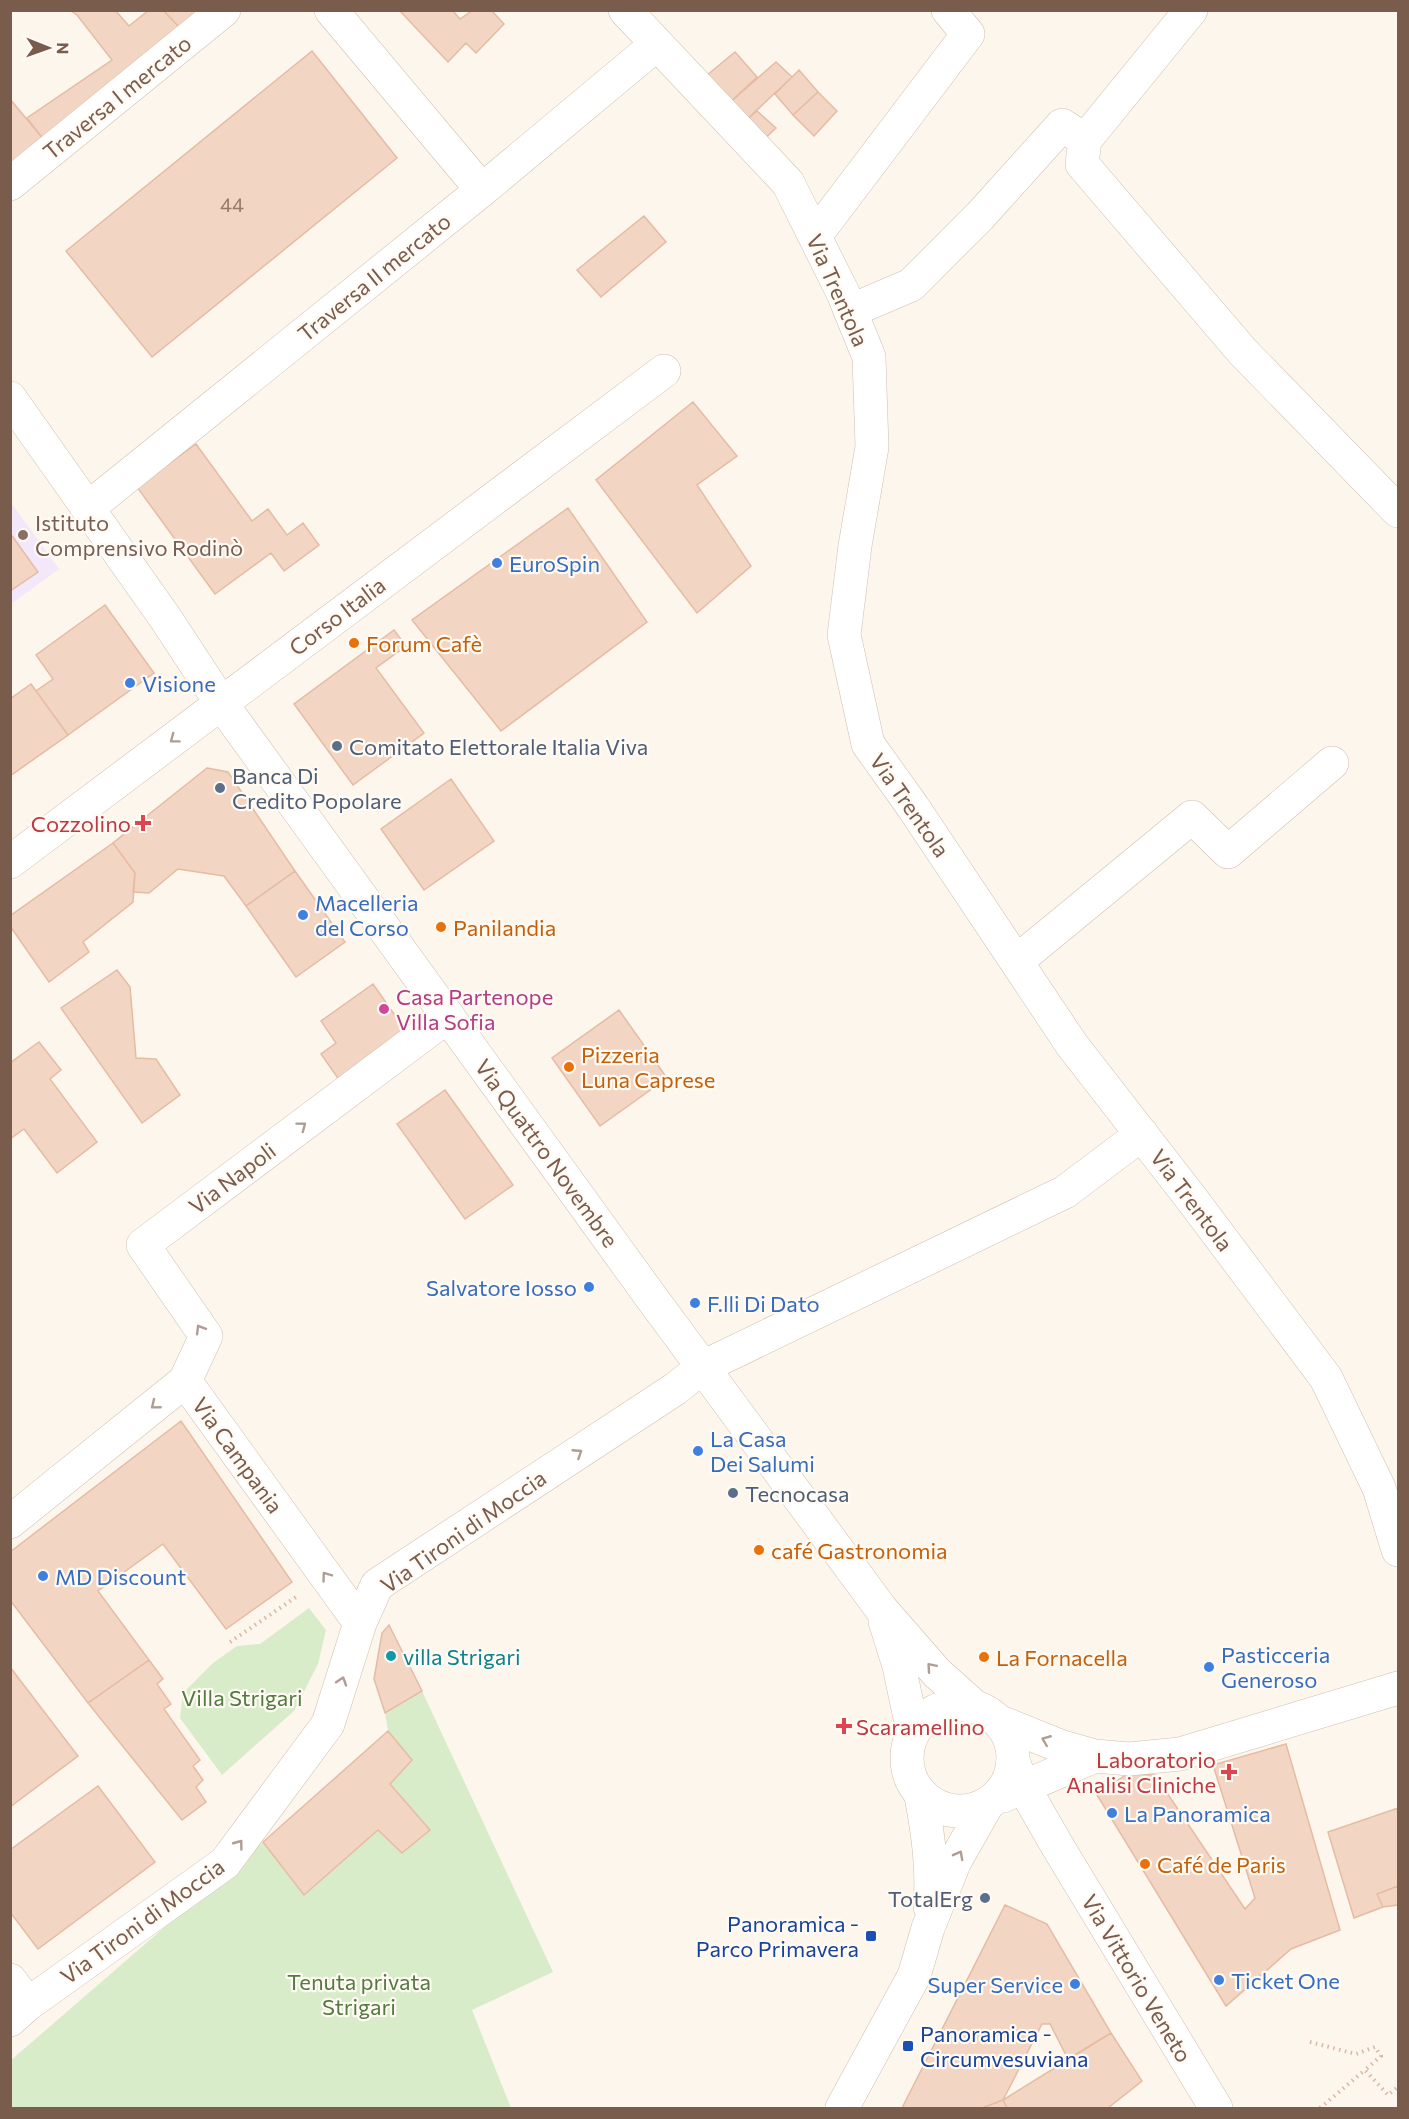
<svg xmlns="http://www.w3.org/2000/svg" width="1409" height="2119" font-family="Commissioner,sans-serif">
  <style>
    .education { fill: #f3e8fa }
    .green { fill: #d8ecc9 }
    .building { fill: #f3d5c3; stroke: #e6bba3; stroke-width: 1.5 }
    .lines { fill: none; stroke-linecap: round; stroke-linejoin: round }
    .minor-casing { stroke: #d1beb0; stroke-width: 34 }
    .tertiary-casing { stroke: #d1beb0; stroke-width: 34 }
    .path { stroke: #d9b8a5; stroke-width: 4; stroke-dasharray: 1.5 4.5; stroke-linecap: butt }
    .minor { stroke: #fff; stroke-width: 33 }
    .tertiary { stroke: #fff; stroke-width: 33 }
    .oneway { stroke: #af9d94 }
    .education-dot { fill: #8d6e63; stroke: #fffaf3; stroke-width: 2 }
    .shop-dot { fill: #3f7fe0; stroke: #fffaf3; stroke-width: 2 }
    .food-dot { fill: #e8710a; stroke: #fffaf3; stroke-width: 2 }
    .service-dot { fill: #5c6f8a; stroke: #fffaf3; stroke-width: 2 }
    .health-dot { fill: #e0444e; stroke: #fffaf3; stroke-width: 2 }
    .hotel-dot { fill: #d1479c; stroke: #fffaf3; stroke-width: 2 }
    .culture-dot { fill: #0f9aa8; stroke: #fffaf3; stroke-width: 2 }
    .transit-dot { fill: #1a4fb4; stroke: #fffaf3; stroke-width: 2 }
    .labels { text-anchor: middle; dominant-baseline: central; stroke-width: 4.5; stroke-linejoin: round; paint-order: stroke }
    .number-label { font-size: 20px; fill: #987a6a }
    .street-label { font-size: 22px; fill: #7a5c4d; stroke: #fffaf3 }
    .education-label { font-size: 22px; fill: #785e54; stroke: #fffaf3; text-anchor: start }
    .shop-label { font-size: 22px; fill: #366cbe; stroke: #fffaf3; text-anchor: start }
    .food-label { font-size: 22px; fill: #c56008; stroke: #fffaf3; text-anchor: start }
    .service-label { font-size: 22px; fill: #4e5e75; stroke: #fffaf3; text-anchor: start }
    .health-label { font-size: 22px; fill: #be3a42; stroke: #fffaf3; text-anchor: end }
    .hotel-label { font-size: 22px; fill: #b23c85; stroke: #fffaf3; text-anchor: start }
    .culture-label { font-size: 22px; fill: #0d838f; stroke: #fffaf3; text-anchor: start }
    .park-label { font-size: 22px; fill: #537a41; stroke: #fffaf3 }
    .transit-label { font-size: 22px; fill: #164399; stroke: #fffaf3; text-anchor: end }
  </style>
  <rect width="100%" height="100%" fill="#fdf6ec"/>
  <!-- education -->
  <path class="education" d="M10,501L59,569L11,604H10Z"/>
  <!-- green -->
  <path class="green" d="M309,1608L326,1630L318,1664L294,1711L222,1775L180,1718L183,1693L213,1663L237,1646L260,1644Z
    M422,1691L553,1972L472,2010L511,2108H11L10,2061L263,1842L304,1895L378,1830L402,1852L430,1830L390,1784L412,1760L388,1731L385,1713Z"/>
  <!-- building -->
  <path class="building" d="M70,10H115L129,26L149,10H163L179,27L44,140L27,118L112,60L77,15Z
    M163,10H201L179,27Z
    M399,10H452L460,19L473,10H491L504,24L476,53L466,43L448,62Z
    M312,51L397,158L152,357L66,251Z
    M735,52L757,77L725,107L700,81Z
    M776,62L792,77L741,125L725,107Z
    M799,70L818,92L793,115L775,94Z
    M818,92L837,111L814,136L793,115Z
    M10,99L44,140L10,166Z
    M757,111L776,128L758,145L741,125Z
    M644,216L666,242L601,297L577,270Z
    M693,402L737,456L697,485L751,566L697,613L596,480Z
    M196,444L252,521L268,509L287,535L303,523L319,545L284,571L271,553L215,594L137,487Z
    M568,508L647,622L501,731L412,620Z
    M10,533L38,572L10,591Z
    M105,605L154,673L68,735L36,691L53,679L36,655Z
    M394,630L406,646L376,668L424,733L353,785L294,704Z
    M31,684L68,735L10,776V699Z
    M207,768L228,772L295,871L246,906L224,876L178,869L149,893L133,892L135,873L113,843Z
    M451,779L494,841L424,890L381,829Z
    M113,843L135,873L133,902L83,942L89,952L49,982L10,926V916Z
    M295,871L345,942L296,977L246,906Z
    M117,970L130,987L136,1058L156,1059L180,1095L142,1123L61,1008Z
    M373,984L410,1037L342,1084L321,1054L336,1043L321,1021Z
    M619,1010L667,1078L600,1126L552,1058Z
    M39,1042L61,1070L50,1079L97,1142L57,1173L24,1129L10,1139V1063Z
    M445,1090L513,1185L465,1219L397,1124Z
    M181,1421L292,1582L226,1629L163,1544L98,1591L149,1660L88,1703L10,1600V1552Z
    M389,1625L422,1691L385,1713L374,1679L382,1633Z
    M149,1660L163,1679L157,1684L171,1704L164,1709L200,1760L193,1766L203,1780L196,1787L206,1802L182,1820L88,1703Z
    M10,1667L78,1756L10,1807Z
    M388,1731L412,1760L390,1784L430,1830L402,1853L378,1830L304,1895L263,1842Z
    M1286,1744L1340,1930L1291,1949L1226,2006L1097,1795L1127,1774L1155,1775L1245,1909L1255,1898L1213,1765Z
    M98,1786L155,1862L38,1949L10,1912V1850Z
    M1398,1808V1886L1377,1894L1383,1907L1354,1918L1328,1832Z
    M1398,1886V1905L1383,1907L1377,1894Z
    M1005,1905L1047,1924L1111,2033L1068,2059L1050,2024H1042L1003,2100L982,2108H902Z
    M1111,2033L1142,2081L1108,2108H1007L1003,2100Z
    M1003,2100L1007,2108H982Z"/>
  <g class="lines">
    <!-- minor casing -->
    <g class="minor-casing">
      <path id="minor" d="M331,10L482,190
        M625,10L788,183L843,293L869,357L872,447L855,546L844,635L868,744L913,807L1072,1045L1191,1198L1326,1378L1379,1488L1398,1550
        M1085,140L1082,164L1243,352L1398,511
        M10,184L224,10
        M815,236L968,34L948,10
        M850,311L911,285L980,216L1062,125L1085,140L1191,10
        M88,508L482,190L657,44
        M10,862L664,371
        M1017,961L1192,817L1228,852L1332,763
        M185,1381L206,1336L143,1245L448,1016
        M10,1522L185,1381L360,1623
        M998,1721L1060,1746L1095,1756L1129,1759L1180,1754L1398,1688
        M1013,1761L1023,1786L1058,1847L1216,2108
        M1003,1796L1095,1756
        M10,1980L28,2004
        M10,2020L28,2004L225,1863L328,1724L360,1623L377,1585L675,1389L703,1367L1065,1192L1142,1134"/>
    </g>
    <!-- tertiary casing -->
    <g class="tertiary-casing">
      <path id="tertiary" d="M10,398L166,619L221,703L651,1297L882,1610L937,1673L974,1706
        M885,1621L899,1666L913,1732
        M907 1758a53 53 0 1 1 106 0a53 53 0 1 1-106 0Z
        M921,1796C928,1833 933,1869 930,1907
        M842,2108L914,1976L928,1928L955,1861L988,1803"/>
    </g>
    <!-- path -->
    <path class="path" d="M230,1642L299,1595
      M1310,2042L1356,2054L1375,2047L1381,2056L1365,2070
      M1320,2108L1365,2070L1388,2095L1398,2087"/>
    <!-- minor -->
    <use href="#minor" class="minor"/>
    <!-- tertiary -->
    <use href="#tertiary" class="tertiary"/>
  </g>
  <!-- one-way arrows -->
  <defs><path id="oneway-chevron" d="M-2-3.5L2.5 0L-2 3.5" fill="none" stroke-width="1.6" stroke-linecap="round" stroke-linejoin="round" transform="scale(1.5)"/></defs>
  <g class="oneway">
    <use href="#oneway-chevron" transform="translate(174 739) rotate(143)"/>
    <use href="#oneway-chevron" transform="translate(302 1126) rotate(-37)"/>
    <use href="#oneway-chevron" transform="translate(200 1329) rotate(-121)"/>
    <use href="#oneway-chevron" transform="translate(155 1405) rotate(141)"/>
    <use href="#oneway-chevron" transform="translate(578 1453) rotate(-33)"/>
    <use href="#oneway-chevron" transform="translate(326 1576) rotate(-126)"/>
    <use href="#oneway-chevron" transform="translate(931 1667) rotate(-131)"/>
    <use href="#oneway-chevron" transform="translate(342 1681) rotate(-72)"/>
    <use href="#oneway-chevron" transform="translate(1046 1740) rotate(-158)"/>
    <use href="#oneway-chevron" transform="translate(239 1844) rotate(-53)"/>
    <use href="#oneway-chevron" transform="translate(959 1855) rotate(-62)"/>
  </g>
  <!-- markers -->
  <circle class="education-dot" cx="23" cy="535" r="6"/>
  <g class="shop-dot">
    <circle cx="497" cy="563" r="6"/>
    <circle cx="130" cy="683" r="6"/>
    <circle cx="303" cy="915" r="6"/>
    <circle cx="589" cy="1287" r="6"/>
    <circle cx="695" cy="1303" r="6"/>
    <circle cx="698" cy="1451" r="6"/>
    <circle cx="43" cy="1576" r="6"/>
    <circle cx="1209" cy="1667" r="6"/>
    <circle cx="1112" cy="1813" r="6"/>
    <circle cx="1219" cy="1980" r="6"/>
    <circle cx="1075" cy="1984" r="6"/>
  </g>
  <g class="food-dot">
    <circle cx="354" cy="643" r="6"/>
    <circle cx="441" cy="927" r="6"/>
    <circle cx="569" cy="1067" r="6"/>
    <circle cx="759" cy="1550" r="6"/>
    <circle cx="984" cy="1657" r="6"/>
    <circle cx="1145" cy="1864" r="6"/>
  </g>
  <g class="service-dot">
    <circle cx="337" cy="746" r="6"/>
    <circle cx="220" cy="788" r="6"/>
    <circle cx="733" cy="1493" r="6"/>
    <circle cx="985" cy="1898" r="6"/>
  </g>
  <g class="health-dot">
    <path d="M140 814h6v6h6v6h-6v6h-6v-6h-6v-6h6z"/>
    <path d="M841 1717h6v6h6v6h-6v6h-6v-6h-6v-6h6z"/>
    <path d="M1226 1763h6v6h6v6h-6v6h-6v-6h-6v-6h6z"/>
  </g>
  <circle class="hotel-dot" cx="384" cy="1009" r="6"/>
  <circle class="culture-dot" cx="391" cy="1656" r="6"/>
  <g class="transit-dot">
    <rect x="865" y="1930" width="12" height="12" rx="3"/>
    <rect x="902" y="2040" width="12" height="12" rx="3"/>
  </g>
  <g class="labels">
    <!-- number labels -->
    <g class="number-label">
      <text x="232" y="204">44</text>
    </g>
    <!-- street labels -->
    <g class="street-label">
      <text transform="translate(117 97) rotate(-39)">Traversa I mercato</text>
      <text transform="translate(374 277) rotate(-39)">Traversa II mercato</text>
      <text transform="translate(838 290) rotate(66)">Via Trentola</text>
      <text transform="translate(337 616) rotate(-37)">Corso Italia</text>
      <text transform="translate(910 805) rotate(55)">Via Trentola</text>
      <text transform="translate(547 1153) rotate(54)">Via Quattro Novembre</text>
      <text transform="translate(232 1178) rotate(-37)">Via Napoli</text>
      <text transform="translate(1192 1200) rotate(53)">Via Trentola</text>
      <text transform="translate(238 1455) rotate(54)">Via Campania</text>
      <text transform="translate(463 1531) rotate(-35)">Via Tironi di Moccia</text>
      <text transform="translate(142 1921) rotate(-36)">Via Tironi di Moccia</text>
      <text transform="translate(1137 1978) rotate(59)">Via Vittorio Veneto</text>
    </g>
    <!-- education labels -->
    <g class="education-label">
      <text x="35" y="522">Istituto<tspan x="35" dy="25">Comprensivo Rodinò</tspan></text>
    </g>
    <!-- shop labels -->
    <g class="shop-label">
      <text x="509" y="563">EuroSpin</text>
      <text x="142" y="683">Visione</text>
      <text x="315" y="902">Macelleria<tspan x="315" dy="25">del Corso</tspan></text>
      <text x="577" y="1287" text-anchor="end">Salvatore Iosso</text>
      <text x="707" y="1303">F.lli Di Dato</text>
      <text x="710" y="1438">La Casa<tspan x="710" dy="25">Dei Salumi</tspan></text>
      <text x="55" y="1576">MD Discount</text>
      <text x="1221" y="1654">Pasticceria<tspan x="1221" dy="25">Generoso</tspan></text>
      <text x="1124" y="1813">La Panoramica</text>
      <text x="1231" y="1980">Ticket One</text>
      <text x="1063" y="1984" text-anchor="end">Super Service</text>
    </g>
    <!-- food labels -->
    <g class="food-label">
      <text x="366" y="643">Forum Cafè</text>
      <text x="453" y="927">Panilandia</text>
      <text x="581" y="1054">Pizzeria<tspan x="581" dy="25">Luna Caprese</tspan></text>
      <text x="771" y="1550">café Gastronomia</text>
      <text x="996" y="1657">La Fornacella</text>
      <text x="1157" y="1864">Café de Paris</text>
    </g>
    <!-- service labels -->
    <g class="service-label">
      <text x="349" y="746">Comitato Elettorale Italia Viva</text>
      <text x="232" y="775">Banca Di<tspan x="232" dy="25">Credito Popolare</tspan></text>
      <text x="745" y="1493">Tecnocasa</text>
      <text x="973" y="1898" text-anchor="end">TotalErg</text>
    </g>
    <!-- health labels -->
    <g class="health-label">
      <text x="131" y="823">Cozzolino</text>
      <text x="856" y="1726" text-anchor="start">Scaramellino</text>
      <text x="1216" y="1759">Laboratorio<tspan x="1216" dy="25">Analisi Cliniche</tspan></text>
    </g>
    <!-- hotel labels -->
    <g class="hotel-label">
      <text x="396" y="996">Casa Partenope<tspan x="396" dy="25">Villa Sofia</tspan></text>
    </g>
    <!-- culture labels -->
    <g class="culture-label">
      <text x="403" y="1656">villa Strigari</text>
    </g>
    <!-- park labels -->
    <g class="park-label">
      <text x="242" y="1697">Villa Strigari</text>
      <text x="359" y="1981">Tenuta privata<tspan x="359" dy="25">Strigari</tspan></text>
    </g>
    <!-- transit labels -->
    <g class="transit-label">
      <text x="859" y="1923">Panoramica -<tspan x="859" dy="25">Parco Primavera</tspan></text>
      <text x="920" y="2033" text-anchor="start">Panoramica -<tspan x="920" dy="25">Circumvesuviana</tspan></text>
    </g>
  </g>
  <!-- border -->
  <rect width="1409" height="2119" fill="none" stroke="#7a5c4d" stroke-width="24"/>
  <!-- north arrow -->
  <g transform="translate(48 48) rotate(91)" stroke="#fffaf3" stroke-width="4.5" paint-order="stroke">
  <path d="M0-4.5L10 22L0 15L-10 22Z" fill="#7a5c4d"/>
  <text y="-9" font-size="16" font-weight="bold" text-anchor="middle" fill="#7a5c4d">N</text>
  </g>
</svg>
